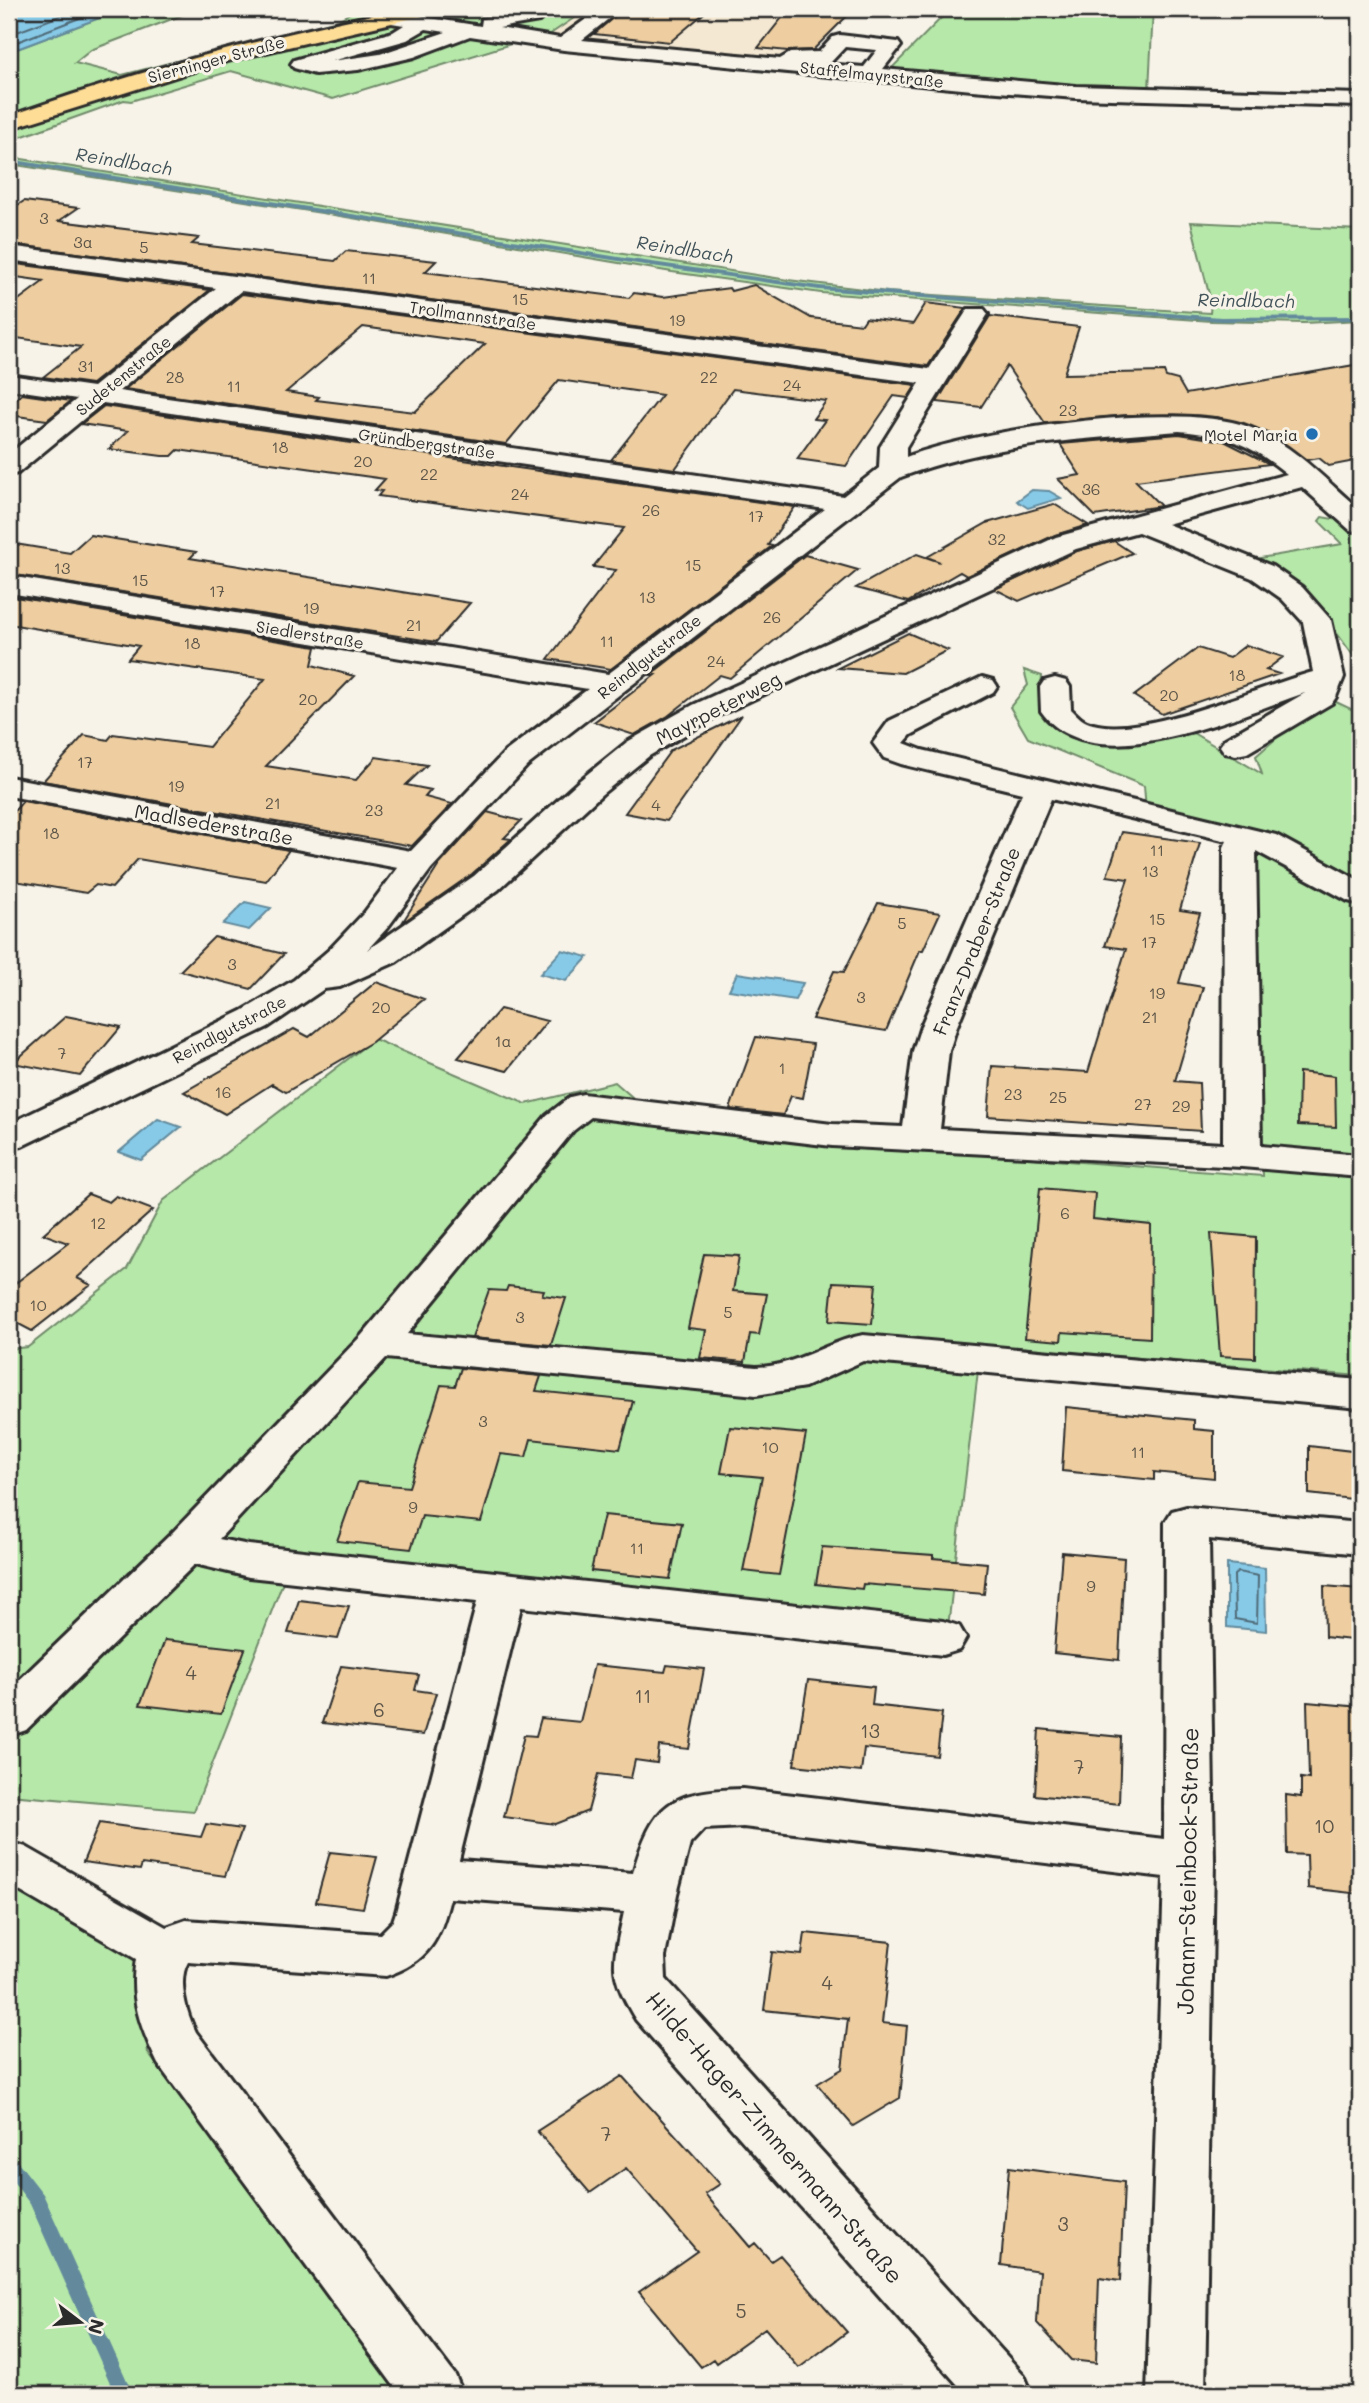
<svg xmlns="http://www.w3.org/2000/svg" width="1369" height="2403" font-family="Mali,sans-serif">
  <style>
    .built { fill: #f4e8d2 }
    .green { fill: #b6e8a9; stroke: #708a6a; stroke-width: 2 }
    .water { fill: #87cae8; stroke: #628a9c; stroke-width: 2 }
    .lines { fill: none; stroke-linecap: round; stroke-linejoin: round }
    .shore { stroke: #506b77; stroke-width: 2 }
    .stream { fill: #628a9c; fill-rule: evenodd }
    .building { fill: #eecea0; stroke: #2b2b2b; stroke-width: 2; fill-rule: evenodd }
    .minor-casing { stroke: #2b2b2b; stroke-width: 6 }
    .major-casing { stroke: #2b2b2b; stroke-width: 6 }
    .minor { fill: #f7f3e8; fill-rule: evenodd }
    .major { fill: #fedd96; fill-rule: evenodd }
    .poi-dot { fill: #1f6fb2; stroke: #f7f3e8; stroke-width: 2.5 }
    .labels { text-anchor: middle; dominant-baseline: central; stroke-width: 6; stroke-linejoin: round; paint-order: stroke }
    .far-street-label { font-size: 16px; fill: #2b2b2b; stroke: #f7f3e8 }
    .number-label { font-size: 16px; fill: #5c5448 }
    .far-poi-label { font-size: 16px; fill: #2b2b2b; stroke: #f7f3e8; text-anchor: end }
    .far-water-label { font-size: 18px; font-style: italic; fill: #42535a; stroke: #f7f3e8 }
    .street-label { font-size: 19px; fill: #2b2b2b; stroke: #f7f3e8 }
    .near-number-label { font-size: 19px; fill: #5c5448 }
    .near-street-label { font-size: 23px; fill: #2b2b2b; stroke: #f7f3e8 }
  </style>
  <rect width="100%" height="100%" fill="#f7f3e8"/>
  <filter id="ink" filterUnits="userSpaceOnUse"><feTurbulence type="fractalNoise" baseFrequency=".0143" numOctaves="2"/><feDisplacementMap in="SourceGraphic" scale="14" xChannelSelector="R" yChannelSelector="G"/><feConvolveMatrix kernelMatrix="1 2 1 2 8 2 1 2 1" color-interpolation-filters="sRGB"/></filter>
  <g filter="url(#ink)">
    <!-- built -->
    <path class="built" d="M572,9H855L800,63L544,38L577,16V12Z"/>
    <!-- green -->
    <path class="green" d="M123,9H198L91,50L75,63L122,75L338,20L357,9H572L578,12L577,16L546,37L888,72L950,9H1153L1149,90L1360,97V102L1245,98L617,54L514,43L333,99L231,71L131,101L124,100L9,141V52Z
      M9,157L788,280L888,292L1210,313L1211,302L1191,222L1360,230V320L1304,323L1212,321L821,293L672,272L328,214L9,164Z
      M1360,507V665L1307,592L1260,558L1342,544L1319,521L1322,517L1333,519L1349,509Z
      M1024,670L1042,676C1031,763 1136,743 1188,730L1262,774L1256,756L1280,735L1336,702L1355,711L1360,709V1376L981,1345L948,1627L721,1596L295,1551L194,1811L9,1795V1349L28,1347L127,1269L163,1201L374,1039L526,1104L615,1082L639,1103L803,1137L1000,1156L1263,1176L1250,845L1146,809L1144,786L1028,738L1010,707L1028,685Z
      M9,1850L12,1862L136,1953L148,2053L401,2394H9Z"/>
    <!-- water -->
    <path class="water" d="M9,9H123L9,52Z
      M1032,490L1049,491L1061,498L1028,508L1017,501Z
      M245,902L271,908L249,930L223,924Z
      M562,950L588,957L566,981L540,974Z
      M737,973L803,983L795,1000L729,990Z
      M158,1119L181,1127L141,1160L119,1152Z
      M1227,1564L1265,1568L1266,1631L1227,1627Z"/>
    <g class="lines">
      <!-- shore -->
      <path class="shore" d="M9,35L78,9
        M9,45L103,9
        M1238,1572L1258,1576L1257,1623L1235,1619L1234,1575Z"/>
      <!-- stream -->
      <path class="stream" d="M9,159L631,259L819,286L1221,317L1360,316V320L1221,321L819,290L631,263L9,163Z
        M9,2156L15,2158L43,2194L133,2394H115L30,2204L9,2176Z"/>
    </g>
    <!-- building -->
    <path class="building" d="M623,9H709L670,42L594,34Z
      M789,9L849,14L813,50L788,51L758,48Z
      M24,201L78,208L59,221L199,238L192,244L335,261L346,251L436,261L425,272L629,298L634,293L663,297L729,288L731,291L754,285L811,318L862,324L866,318L913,324L926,303L966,308L928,366L9,244V211Z
      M9,263L210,290L92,384L43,377L81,347L9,337V307L44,281L9,276Z
      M242,294L916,385L908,398L894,396L846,466L797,459L825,420L813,419L826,401L733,389L675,469L611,460L662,395L559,380L506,444L125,389ZM363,327L485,344L415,412L316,400L319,397L286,392Z
      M990,316L1079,327L1064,374L1164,372L1166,377L1178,380L1186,394L1360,364V460L1329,466L1319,458L1307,460L1266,432L1217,417L1128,415L1045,423L1007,366L981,407L937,402Z
      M22,394L71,401L47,420L9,415V404Z
      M104,406L490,464L795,507L768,545L772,546L611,669L548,659L616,570L593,567L624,528L378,496L382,491L375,490L385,479L178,450L172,456H162L109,449L128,431L81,424Z
      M1179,434L1224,441L1270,464L1136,481L1161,506L1095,516L1058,479L1080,475L1060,444Z
      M1054,504L1088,525L1055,535L967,576L960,572L908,602L856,588L917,554L940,562L927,557L987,523Z
      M90,535L196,552L190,558L470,603L436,642L9,574V543L70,553Z
      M1114,541L1132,553L1019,601L995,589L1077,551Z
      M805,555L858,570L730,678L720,675L668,716L634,735L594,722L655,675H650Z
      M9,596L316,647L312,665L354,676L266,766L356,780L376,757L427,765L406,785L431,790L425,797L452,804L412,846L43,781L84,735L108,740L113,734L209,747L265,679L128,659L139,646L9,624Z
      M908,633L948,650L903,673L838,668Z
      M1246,645L1283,657L1266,670L1279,674L1162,714L1134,696L1198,648L1229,658Z
      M742,715L667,821L625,813L671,750Z
      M23,801L289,850L266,881L138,859L112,888L96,885L86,893L9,880V817Z
      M487,812L521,821L504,838L511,839L472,874L402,923L439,865Z
      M1122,832L1200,843L1180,910L1200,913L1179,983L1203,987L1175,1081L1199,1083L1201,1131L988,1116L992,1066L1088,1072L1126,949L1105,946L1128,879L1107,876Z
      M878,903L940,913L923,950H920L886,1031L812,1019L834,971L844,972Z
      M214,937L284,954L251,989L180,971Z
      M376,982L424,999L372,1042L286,1092L272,1084L225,1114L184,1092L294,1029L309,1037Z
      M500,1009L547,1021L507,1071L458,1058Z
      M66,1016L121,1027L80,1076L13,1063Z
      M756,1037L813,1044L803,1098L791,1096L783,1115L730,1109Z
      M1299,1072L1335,1076L1336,1127L1298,1125Z
      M1040,1188L1095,1193L1093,1219L1151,1225L1150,1338L1062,1332L1061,1341L1025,1338Z
      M88,1194L109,1202L116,1196L153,1210L77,1278L91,1285L32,1331L9,1319V1288L68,1243L43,1234Z
      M1211,1233L1256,1237L1255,1358L1220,1356Z
      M704,1254L739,1256L733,1291L767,1294L759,1335L750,1334L745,1362L700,1358L706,1330L688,1328Z
      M833,1282L876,1284L872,1324L829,1321Z
      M508,1286L544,1290L542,1295L566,1298L551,1345L472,1338L489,1290L506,1291Z
      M461,1368L541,1376L536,1391L633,1401L620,1449L531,1439L526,1457L501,1454L481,1522L422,1516L411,1549L337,1541L358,1482L409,1487L441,1385L455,1386Z
      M1066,1407L1194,1420V1429L1214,1431V1478L1154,1472V1480L1062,1471Z
      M730,1427L806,1434L779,1575L743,1571L762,1477L721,1473Z
      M1309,1446L1360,1452V1500L1309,1494Z
      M604,1515L682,1523L670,1579L591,1571Z
      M822,1547L933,1555V1558L987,1563L984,1594L863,1584L862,1589L816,1584Z
      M1062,1552L1124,1558L1119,1660L1054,1653Z
      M1324,1586L1360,1589V1641L1325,1637Z
      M299,1600L349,1606L338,1639L288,1633Z
      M165,1640L245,1649L221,1714L140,1705Z
      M594,1665L665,1672L667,1665L704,1669L689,1749L659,1746L657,1763L635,1760L631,1778L598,1774L588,1811L555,1824L504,1817L524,1735L536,1736L541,1718L580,1722Z
      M341,1666L419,1675L415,1690L436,1693L423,1735L322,1723Z
      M808,1680L874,1687L872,1705L942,1713L937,1756L864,1748L861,1772L794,1765Z
      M1307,1702L1360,1707V1894L1308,1888L1307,1855L1287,1854L1286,1795L1301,1797V1778L1309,1779Z
      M1039,1729L1121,1737L1119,1804L1035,1795Z
      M99,1823L201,1837L206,1824L242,1829L225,1876L142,1864L140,1870L83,1862Z
      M330,1852L377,1857L363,1908L316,1902Z
      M805,1933L891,1942L882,2023L907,2026L900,2098L853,2126L817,2084L842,2069L848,2019L764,2010L772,1952L802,1955Z
      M622,2076L720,2184L705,2194L750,2247L755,2243L771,2261L780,2255L847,2332L799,2368L765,2328L716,2363L713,2359L701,2367L639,2292L697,2251L626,2168L590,2193L537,2131Z
      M1009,2167L1124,2182L1120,2281L1099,2278L1096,2363L1071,2360L1037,2323L1040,2271L1001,2265Z"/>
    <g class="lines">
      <!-- minor casing -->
      <g class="minor-casing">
        <path id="minor" d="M368,9H388L392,12L481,26L482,19C494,16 506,17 518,15C531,13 538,9 552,9L539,21L499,28L560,38L600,9H621L582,40L780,59L790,53L819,52L833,37L840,35L898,42L901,46L883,69L1076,86L1360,94V106L1076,98L972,90L564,50L470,36L414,57L358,70L315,74L294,68L291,64L294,60L393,32L404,25L379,21ZM426,29L446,32L380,54L332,61L407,40ZM845,47L877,50L864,67L825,64L831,62Z
          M9,246L929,369L968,309H984L988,314L906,447V457C979,429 1177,400 1249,427C1292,443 1326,481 1360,510V532L1350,530L1302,487L1167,524L1272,566L1302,587L1331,620L1344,677L1336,697L1332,703L1247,753L1236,755L1225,753L1220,746L1225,739L1305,693C1238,715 1091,784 1041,711L1040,687L1044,681L1055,678L1066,681L1070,687L1071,709C1078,716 1083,722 1093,724C1145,738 1258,687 1313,672L1303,622L1282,599L1252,578L1138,532L1076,549L715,717L649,756L602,794L498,890L396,962L340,987L324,989L268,1027L22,1146L9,1149V1124L242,1011L294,980L330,949L364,913L398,868L9,796V777L411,851L505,752L588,689L9,593V576L608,674L825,509L103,403L18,473L9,475V454L77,399L9,389V375L93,387L216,288L9,260ZM241,291L920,383L880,447L879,468L843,496L119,391ZM1179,431C1227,435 1250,444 1287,474L1056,537L693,705L627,742L580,780L474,876L367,950L388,927L431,869L527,766L901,477C991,443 1084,439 1179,431Z
          M982,677L993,680L997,686L993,692L911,735L904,743L922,750L1276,835L1360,881V904L1348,901L1256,851L1261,1146L1360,1155V1177L1242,1167L832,1146L591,1117L573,1131L407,1334L756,1367C794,1367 826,1342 863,1335L1360,1380V1408L863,1361L805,1387L756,1395L386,1358L219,1539L249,1545L943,1621L959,1626L966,1638L959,1650L943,1655L521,1607L459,1860L633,1873C653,1803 670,1791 743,1789L1164,1839L1165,1522L1172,1511L1187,1507L1360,1523V1554L1209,1539L1214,1861L1205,2394H1147L1164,1877L743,1827L704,1829L690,1844L677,1894L665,1957L666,1979L1024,2375L1032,2394H966L636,2020C607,1972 613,1965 624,1912L450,1898C440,1940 428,1962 386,1976L188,1962C177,1980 186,2013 196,2032L455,2375L463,2394H400L158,2064C141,2029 129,1999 136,1959L9,1885V1842L26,1847L166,1927L186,1920L380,1934L393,1921L396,1912L477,1602L249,1577L195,1564L26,1730L9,1736V1690L172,1533L362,1335L547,1115L570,1097L583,1094L832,1124L903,1127L913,1051L921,1026L1022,793L901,764L884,758L873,743L889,721ZM1051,799L1227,841L1224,847L1223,1144L940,1129L949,1051L957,1026Z"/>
      </g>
      <!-- major casing -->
      <g class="major-casing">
        <path id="major" d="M401,9H437L435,13L223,62L9,129V116C137,71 268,36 401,9Z"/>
      </g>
      <!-- minor -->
      <use href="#minor" class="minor"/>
      <!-- major -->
      <use href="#major" class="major"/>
    </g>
  </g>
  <!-- markers -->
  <circle class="poi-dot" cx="1312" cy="434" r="7"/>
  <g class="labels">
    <!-- far-street labels -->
    <g class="far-street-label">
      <text transform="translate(216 59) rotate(-15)">Sierninger Straße</text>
      <text transform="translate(872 74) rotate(6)">Staffelmayrstraße</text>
      <text transform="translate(473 315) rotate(8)">Trollmannstraße</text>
      <text transform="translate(123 375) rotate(-39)">Sudetenstraße</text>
      <text transform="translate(427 443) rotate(8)">Gründbergstraße</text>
      <text transform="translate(310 634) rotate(9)">Siedlerstraße</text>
      <text transform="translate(649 656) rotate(-38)">Reindlgutstraße</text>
      <text transform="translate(229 1029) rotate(-28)">Reindlgutstraße</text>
    </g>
    <!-- number labels -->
    <g class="number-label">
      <text x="44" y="217">3</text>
      <text x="83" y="241">3a</text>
      <text x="144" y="246">5</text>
      <text x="369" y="277">11</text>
      <text x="520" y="298">15</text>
      <text x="677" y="319">19</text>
      <text x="86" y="365">31</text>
      <text x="175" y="376">28</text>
      <text x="709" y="376">22</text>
      <text x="792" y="384">24</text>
      <text x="234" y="385">11</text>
      <text x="1068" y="409">23</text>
      <text x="280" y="446">18</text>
      <text x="363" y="460">20</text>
      <text x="429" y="473">22</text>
      <text x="1091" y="488">36</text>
      <text x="520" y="493">24</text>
      <text x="651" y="509">26</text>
      <text x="756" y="515">17</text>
      <text x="997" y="538">32</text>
      <text x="693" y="564">15</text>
      <text x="62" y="567">13</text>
      <text x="140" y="579">15</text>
      <text x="217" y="590">17</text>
      <text x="647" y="596">13</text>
      <text x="311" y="607">19</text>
      <text x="772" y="616">26</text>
      <text x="414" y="624">21</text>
      <text x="607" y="640">11</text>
      <text x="192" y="642">18</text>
      <text x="716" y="660">24</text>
      <text x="1237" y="674">18</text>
      <text x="1169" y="694">20</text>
      <text x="308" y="698">20</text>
      <text x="85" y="761">17</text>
      <text x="176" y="785">19</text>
      <text x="273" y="802">21</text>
      <text x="656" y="804">4</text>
      <text x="374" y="809">23</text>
      <text x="51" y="832">18</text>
      <text x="1157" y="849">11</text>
      <text x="1150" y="870">13</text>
      <text x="1157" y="918">15</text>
      <text x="902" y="922">5</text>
      <text x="1149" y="941">17</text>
      <text x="232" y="963">3</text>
      <text x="1157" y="992">19</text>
      <text x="861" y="996">3</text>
      <text x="381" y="1006">20</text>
      <text x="1150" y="1016">21</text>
      <text x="503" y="1040">1a</text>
      <text x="62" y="1052">7</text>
      <text x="782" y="1067">1</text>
      <text x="223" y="1091">16</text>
      <text x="1013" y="1093">23</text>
      <text x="1058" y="1096">25</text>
      <text x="1143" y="1103">27</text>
      <text x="1181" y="1105">29</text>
      <text x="1065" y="1212">6</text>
      <text x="98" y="1222">12</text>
      <text x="38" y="1304">10</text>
      <text x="728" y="1311">5</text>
      <text x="520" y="1316">3</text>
      <text x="483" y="1420">3</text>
      <text x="770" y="1446">10</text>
      <text x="1138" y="1451">11</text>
      <text x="413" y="1506">9</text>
      <text x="637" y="1547">11</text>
      <text x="1091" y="1585">9</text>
    </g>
    <!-- far-poi labels -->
    <g class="far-poi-label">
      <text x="1298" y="434">Motel Maria</text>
    </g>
    <!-- far-water labels -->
    <g class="far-water-label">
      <text transform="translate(124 161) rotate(9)">Reindlbach</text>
      <text transform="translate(685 249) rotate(9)">Reindlbach</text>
      <text transform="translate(1246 300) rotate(1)">Reindlbach</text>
    </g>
    <!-- street labels -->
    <g class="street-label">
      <text transform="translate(718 708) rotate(-27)">Mayrpeterweg</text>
      <text transform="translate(214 824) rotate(10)">Madlsederstraße</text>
      <text transform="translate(976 941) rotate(-68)">Franz-Draber-Straße</text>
    </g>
    <!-- near-number labels -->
    <g class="near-number-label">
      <text x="191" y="1672">4</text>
      <text x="643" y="1695">11</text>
      <text x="379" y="1709">6</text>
      <text x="870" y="1730">13</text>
      <text x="1079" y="1766">7</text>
      <text x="1324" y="1825">10</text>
      <text x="827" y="1982">4</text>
      <text x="606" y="2133">7</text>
      <text x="1063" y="2223">3</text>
      <text x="741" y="2310">5</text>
    </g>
    <!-- near-street labels -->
    <g class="near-street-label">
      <text transform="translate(1187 1871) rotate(-89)">Johann-Steinbock-Straße</text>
      <text transform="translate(775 2137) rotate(49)">Hilde-Hager-Zimmermann-Straße</text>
    </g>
  </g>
  <!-- margin -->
  <rect width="1369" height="2403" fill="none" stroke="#f7f3e8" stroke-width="35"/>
  <rect x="18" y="18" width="1334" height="2368" fill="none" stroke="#2b2b2b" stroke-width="2.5" filter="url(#ink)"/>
  <!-- north arrow -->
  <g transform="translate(80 2322) rotate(106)" stroke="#f7f3e8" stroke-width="5" paint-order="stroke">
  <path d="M0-5L12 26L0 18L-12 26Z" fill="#2b2b2b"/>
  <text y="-10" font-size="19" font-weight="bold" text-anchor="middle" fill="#2b2b2b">N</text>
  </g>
</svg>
